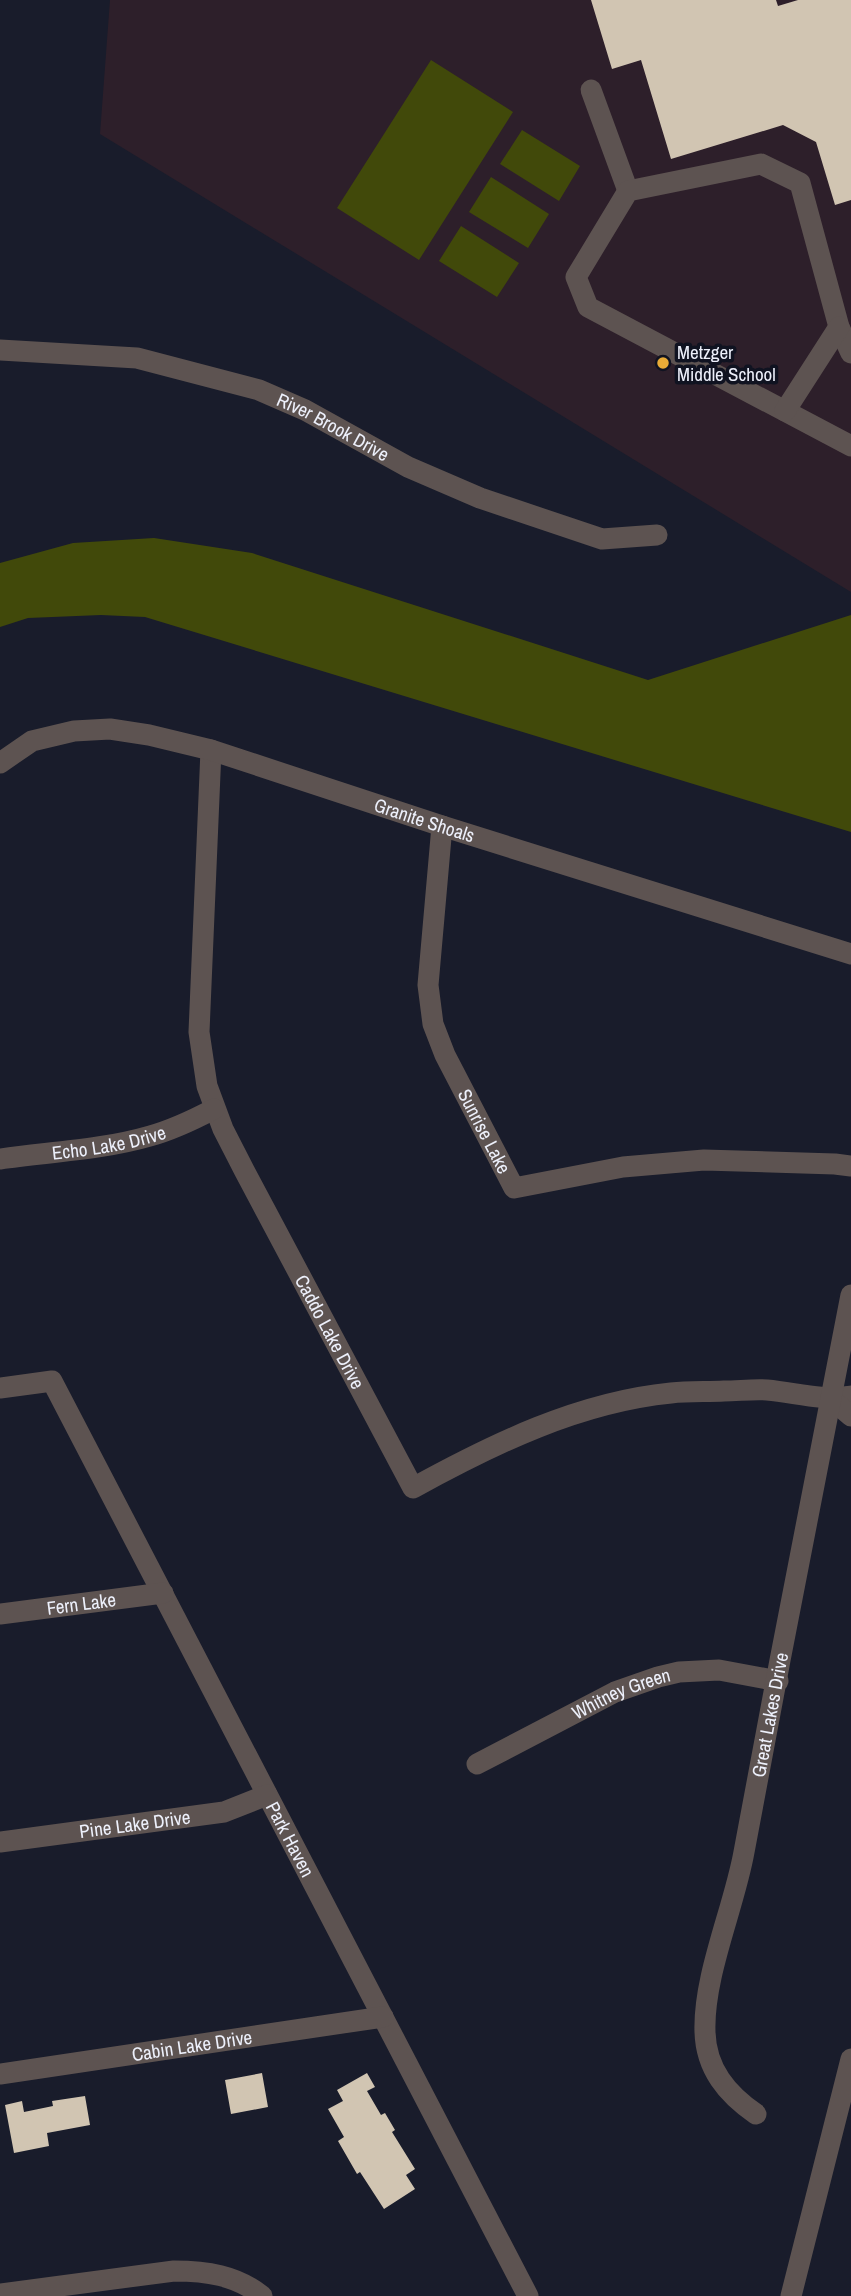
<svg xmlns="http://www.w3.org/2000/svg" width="851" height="2296" font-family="'Archivo Narrow',sans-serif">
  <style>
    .education { fill: #2d1f2a }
    .green { fill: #41490a }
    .building { fill: #d1c5b2 }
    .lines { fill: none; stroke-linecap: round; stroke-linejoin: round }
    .minor { stroke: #5d5351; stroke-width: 21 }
    .poi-dot { fill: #e8ab37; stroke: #101321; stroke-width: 2.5 }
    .labels { text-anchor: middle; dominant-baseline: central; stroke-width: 7; stroke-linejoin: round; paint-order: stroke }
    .poi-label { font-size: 19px; fill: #edf0fb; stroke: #101321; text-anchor: start }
    .street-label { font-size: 19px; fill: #edf0fb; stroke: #101321 }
  </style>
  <rect width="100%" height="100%" fill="#191c2b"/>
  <!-- education -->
  <path class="education" d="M110,0H851V592L100,134Z"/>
  <!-- green -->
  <path class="green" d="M431,60L513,112L419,260L337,208Z
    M522,130L580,166L559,201L500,164Z
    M491,177L549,214L528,248L469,212Z
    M461,226L519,263L497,297L439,261Z
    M154,538L252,553L648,680L851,615V832L145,617L101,615L28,618L0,627V563L73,543Z"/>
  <!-- building -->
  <path class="building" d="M591,0H776L778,6L798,0H851V200L835,205L816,142L783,125L671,159L641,60L612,69Z
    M262,2073L268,2107L231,2114L225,2080Z
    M367,2073L375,2087L367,2091L381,2115L385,2113L395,2130L392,2132L415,2169L406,2175L415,2189L384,2209L360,2172L357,2174L338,2141L344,2137L328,2109L343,2101L337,2090Z
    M85,2096L90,2125L47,2133L49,2146L14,2153L5,2105L22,2101L24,2112L53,2106L52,2101Z"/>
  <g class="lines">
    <!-- minor -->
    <g class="minor">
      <path d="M591,90L628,191"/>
      <path id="s1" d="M0,350L137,358L259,390L305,410L408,467L480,498L602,539L657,535"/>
      <path d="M851,353L839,327L800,183L761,164L628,191L576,277L588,307L851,446"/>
      <path d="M785,411L839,327"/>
      <path id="s2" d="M211,750L199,1032L207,1086L223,1129L244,1170L413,1488C493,1444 579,1402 671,1393C689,1391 707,1392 724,1391C738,1391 753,1389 767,1390C798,1393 820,1401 851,1396"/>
      <path id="s3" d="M0,763L32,741L74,731L110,729L149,735L211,750L442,826L851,954"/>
      <path id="s4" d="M442,826L428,985L433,1024L445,1055L514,1188L623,1167L704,1160L835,1164L851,1166"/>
      <path id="s5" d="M0,1159C49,1152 102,1150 150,1136C172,1130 193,1120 214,1109"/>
      <path id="s6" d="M0,1388L52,1381L528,2296"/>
      <path d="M831,1399L851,1416"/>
      <path id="s7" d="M0,1614L163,1593"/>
      <path id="s8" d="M477,1764L615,1692L658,1677L679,1672L719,1670L778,1681"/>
      <path id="s9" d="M0,1842L224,1812L267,1795"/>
      <path id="s10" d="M0,2074L383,2017"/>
      <path id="s11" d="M756,2114C727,2094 706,2069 705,2032C703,1976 734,1908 744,1852C778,1666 815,1481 851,1295"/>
      <path d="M0,2294L174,2271C206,2271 236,2275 262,2296"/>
      <path d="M791,2296L851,2059"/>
    </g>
  </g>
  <!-- markers -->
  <circle class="poi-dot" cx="663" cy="363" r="7"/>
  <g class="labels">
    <!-- poi labels -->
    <g class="poi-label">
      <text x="677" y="352">Metzger<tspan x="677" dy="22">Middle School</tspan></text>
    </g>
    <!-- street labels -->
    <g class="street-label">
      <text stroke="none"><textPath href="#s1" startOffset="346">River Brook Drive</textPath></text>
      <text stroke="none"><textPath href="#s3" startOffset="446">Granite Shoals</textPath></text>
      <text stroke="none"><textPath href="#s4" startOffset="318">Sunrise Lake</textPath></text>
      <text stroke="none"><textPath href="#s5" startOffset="110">Echo Lake Drive</textPath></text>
      <text stroke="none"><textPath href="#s2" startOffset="612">Caddo Lake Drive</textPath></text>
      <text stroke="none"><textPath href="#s7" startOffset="82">Fern Lake</textPath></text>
      <text stroke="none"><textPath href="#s8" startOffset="161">Whitney Green</textPath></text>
      <text stroke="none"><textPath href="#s11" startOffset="425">Great Lakes Drive</textPath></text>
      <text stroke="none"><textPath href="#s9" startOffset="136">Pine Lake Drive</textPath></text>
      <text stroke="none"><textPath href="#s6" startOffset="569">Park Haven</textPath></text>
      <text stroke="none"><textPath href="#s10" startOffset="194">Cabin Lake Drive</textPath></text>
    </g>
  </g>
</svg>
